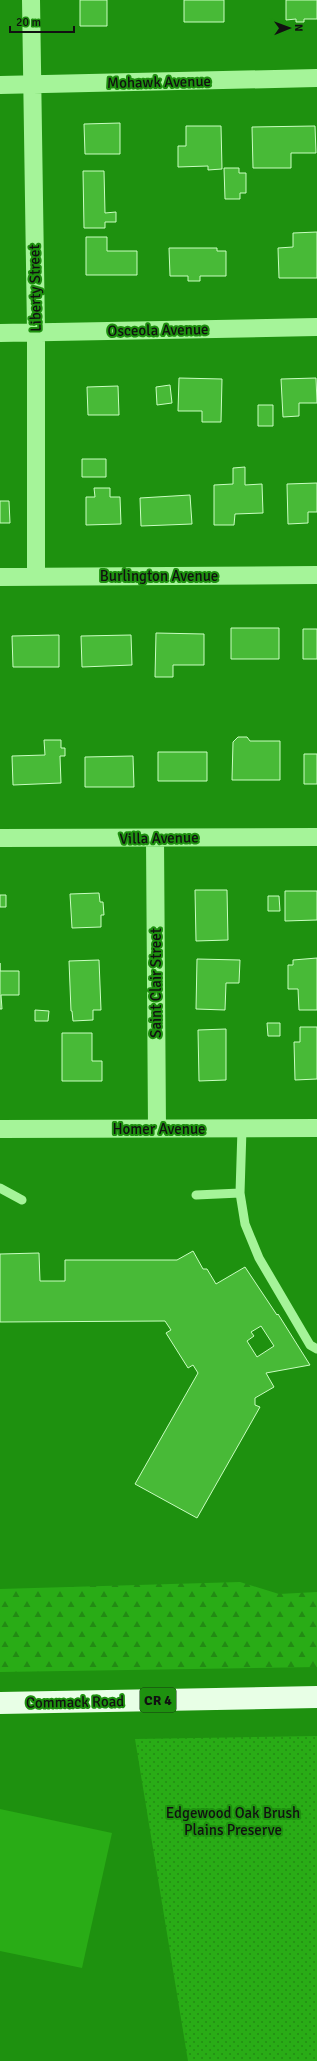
<svg xmlns="http://www.w3.org/2000/svg" width="317" height="2061" font-family="Signika,sans-serif">
  <style>
    .grass { fill: #29ac16 }
    .forest { fill: url(#forest-firs) }
    .park { fill: url(#park-dots) }
    .building { fill: #48ba37; stroke: #c9fec1; fill-rule: evenodd }
    .lines { fill: none; stroke-linecap: round; stroke-linejoin: round }
    .service { stroke: #a5f499; stroke-width: 9 }
    .minor { stroke: #a5f499; stroke-width: 18 }
    .primary { stroke: #e8ffe6; stroke-width: 22 }
    .labels { text-anchor: middle; dominant-baseline: central; stroke-width: 4; stroke-linejoin: round; paint-order: stroke }
    .shield { fill: #1e910f; stroke: #153710; stroke-width: 1 }
    .shield-label { font-size: 14px; font-weight: bold; fill: #111 }
    .street-label { font-size: 15px; fill: #111; stroke: #1e910f }
    .park-label { font-size: 15px; fill: #111; stroke: #1e910f }
  </style>
  <defs>
    <pattern id="forest-firs" width="22" height="20" patternUnits="userSpaceOnUse"><rect width="22" height="20" fill="#29ac16"/><path d="M5 1l3.5 6h-7zM16 11l3.5 6h-7z" fill="#228b13"/></pattern>
    <pattern id="park-dots" width="8" height="8" patternUnits="userSpaceOnUse"><rect width="8" height="8" fill="#29ac16"/><path d="M2 2h.1M6 6h.1" fill="none" stroke="#228b13" stroke-width="1.8" stroke-linecap="round"/></pattern>
  </defs>
  <rect width="100%" height="100%" fill="#1e910f"/>
  <!-- grass -->
  <path class="grass" d="M0,1809L112,1833L82,1968L0,1951Z"/>
  <!-- forest -->
  <path class="forest" d="M240,1582L279,1594L317,1592V1667L0,1672V1589Z"/>
  <!-- park -->
  <path class="park" d="M317,1736V2061H188L135,1739Z"/>
  <!-- building -->
  <path class="building" d="M80,0H107V26H80Z
    M184,0H224V22H184Z
    M286,0H317V19H304V22H296V19L286,20Z
    M120,123V154H85L84,124Z
    M186,126H221L222,169L208,170V166L178,167V146H186Z
    M315,126L316,153H291V168H253L252,127Z
    M224,168H239V173H246V193H240V199H225Z
    M83,171H104L105,213L116,212V222H105V228H84Z
    M317,232V278H279L278,248L293,247V233Z
    M86,237H107V251H137V275H86Z
    M169,248H217V251H226V276H200V281H188V276H170Z
    M179,378L222,379L221,422H202V411H178Z
    M316,378L317,403H299V416L283,417L281,379Z
    M170,385L172,403L157,405L156,387Z
    M118,386L119,415H88L87,387Z
    M258,405H273V426H258Z
    M82,459H106V477H82Z
    M245,467V485L262,484L263,513L235,514L234,525H214V485L233,484V468Z
    M317,483V512H308V523L288,524L287,484Z
    M94,488H110V497H120L121,524L86,525V497H95Z
    M190,495L192,524L141,526L140,498Z
    M0,501H9L10,523H0Z
    M231,628H279V659H231Z
    M303,629H317V659H303Z
    M156,633L204,634V665H173V677H155Z
    M59,635V667H13L12,636Z
    M131,635L132,665L82,667L81,636Z
    M238,737H247L250,741H280V780H232L233,742Z
    M44,740H61V748H65V756H60L61,783L13,785L12,756L45,755Z
    M158,752H207V781H158Z
    M304,754H317V784H304Z
    M133,756L134,787H85V757Z
    M195,890H227L228,940L196,941Z
    M285,891H317V920L285,921Z
    M99,893L100,902H103L104,915H101V927L72,928L70,894Z
    M0,895H6V907H0Z
    M268,896H279L280,911H268Z
    M317,958V1010H299L298,989H288V965H293V960Z
    M197,959L240,960L239,983H226L225,1010L196,1009Z
    M99,960L101,1010H93V1020L73,1021L72,1011H71L69,961Z
    M0,963V971H19V995H1L2,1009H0Z
    M35,1010L49,1011L48,1021H35Z
    M267,1023H280V1036H268Z
    M300,1027H317V1079L295,1080L294,1042H300Z
    M226,1029V1080L199,1081L198,1030Z
    M62,1033H92V1061H102V1081H62Z
    M193,1251L203,1269H207L216,1284L245,1267L277,1315L278,1314L310,1365L266,1373L274,1387L255,1398V1405L260,1407L197,1518L135,1484L198,1373L193,1365L188,1368L166,1333L171,1330L165,1321L0,1322V1254L39,1253L40,1281H65V1260H177ZM261,1326L274,1346L257,1357L247,1341L254,1336L251,1332Z"/>
  <g class="lines">
    <!-- service -->
    <path class="service" d="M0,1188L22,1200
      M240,1193L242,1129
      M196,1195L240,1193L245,1224L259,1258L310,1345L317,1349"/>
    <!-- minor -->
    <path class="minor" d="M31,0L36,332V576
      M0,85L317,78
      M0,333L317,327
      M0,577L317,575
      M0,838L317,837
      M155,839L157,1128
      M0,1129L317,1128"/>
    <!-- primary -->
    <path class="primary" d="M0,1703L317,1697"/>
  </g>
  <g class="labels">
    <!-- shield labels -->
    <rect class="shield" x="140" y="1688" width="36" height="24" rx="3"/>
    <g class="shield-label">
      <text x="158" y="1700">CR 4</text>
    </g>
    <!-- street labels -->
    <g class="street-label">
      <text transform="translate(159 82) rotate(-1)">Mohawk Avenue</text>
      <text transform="translate(35 288) rotate(-91)">Liberty Street</text>
      <text transform="translate(158 330) rotate(-1)">Osceola Avenue</text>
      <text x="159" y="576">Burlington Avenue</text>
      <text transform="translate(159 838) rotate(-1)">Villa Avenue</text>
      <text transform="translate(156 983) rotate(-90)">Saint Clair Street</text>
      <text x="159" y="1129">Homer Avenue</text>
      <text transform="translate(75 1702) rotate(-1)">Commack Road</text>
    </g>
    <!-- park labels -->
    <g class="park-label">
      <text x="233" y="1813">Edgewood Oak Brush<tspan x="233" dy="17">Plains Preserve</tspan></text>
    </g>
  </g>
  <!-- north arrow -->
  <g transform="translate(289 28) rotate(89)" stroke="#1e910f" stroke-width="3" paint-order="stroke">
  <path d="M0-3L7 15L0 10L-7 15Z" fill="#111111"/>
  <text y="-6" font-size="11" font-weight="bold" text-anchor="middle" fill="#111111">N</text>
  </g>
  <!-- scale -->
  <path d="M10 26v6h64v-6" fill="none" stroke="#111111" stroke-width="2"/>
  <text x="16" y="26" font-size="12" fill="#111111" stroke="#1e910f" stroke-width="3" paint-order="stroke">20 m</text>
</svg>
